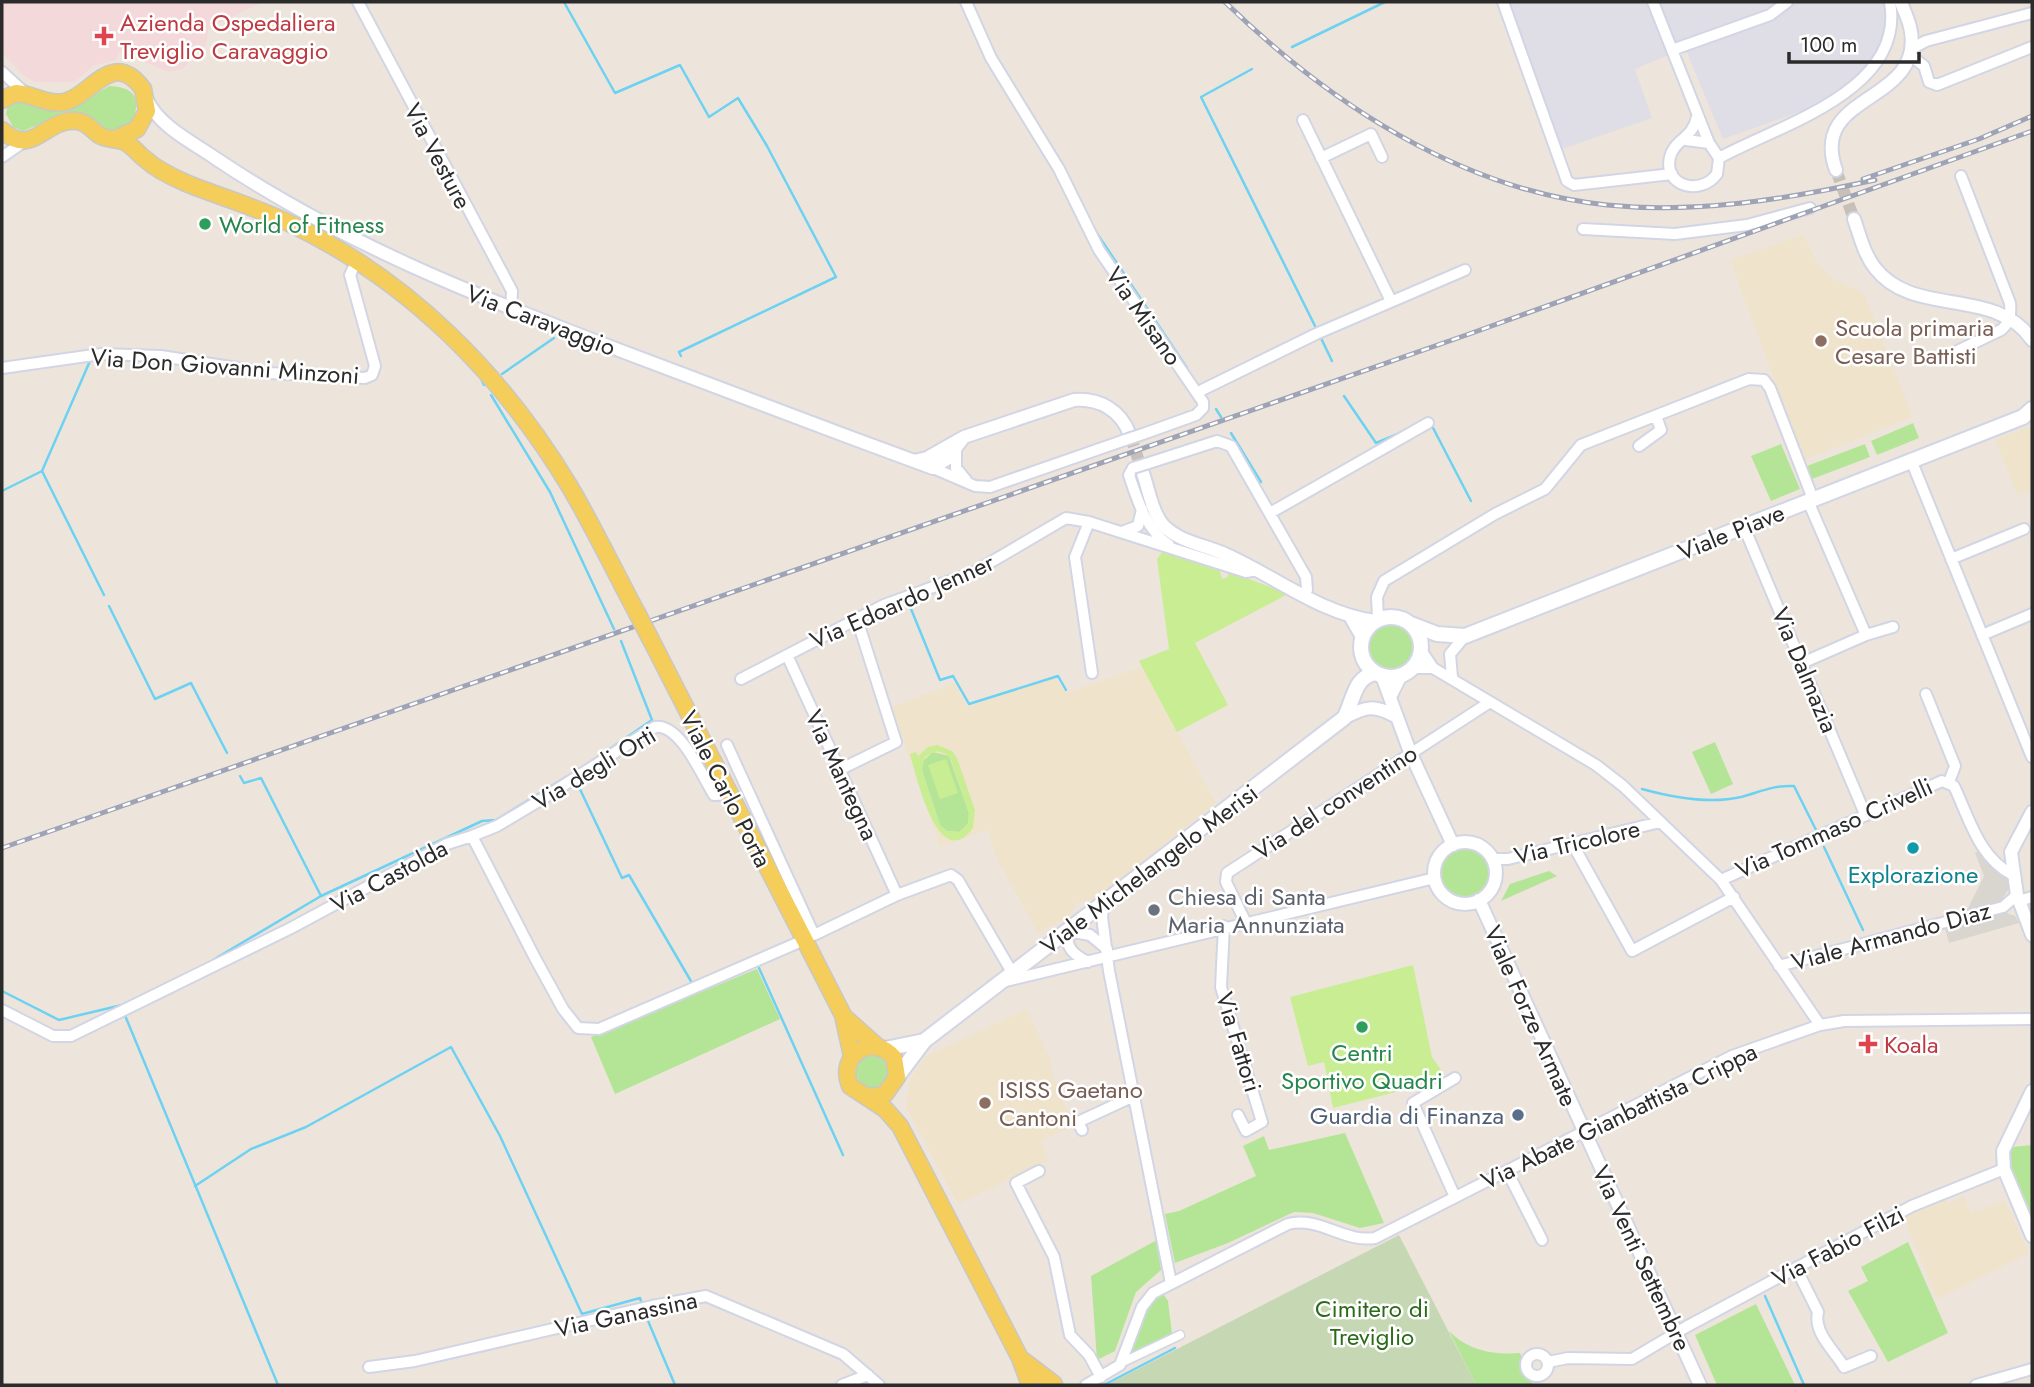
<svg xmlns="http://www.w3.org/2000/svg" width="2034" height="1387" font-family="Jost,sans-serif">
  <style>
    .industrial { fill: #dfdde5 }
    .education { fill: #efe3cb }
    .medical { fill: #f4d9db }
    .green { fill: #b4e597 }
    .cemetery { fill: #c6d7b3 }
    .pitch { fill: #c9ed93; fill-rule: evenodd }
    .plaza { fill: #d9d5cf }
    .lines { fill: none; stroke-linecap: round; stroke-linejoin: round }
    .stream { stroke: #6dd2f2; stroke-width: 2.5 }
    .tertiary-tunnel { stroke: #c6c0b9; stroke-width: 12; stroke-dasharray: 12 6; stroke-linecap: butt }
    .pedestrian-casing { stroke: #d2d5e4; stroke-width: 11 }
    .minor-casing { stroke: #d2d5e4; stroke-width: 14 }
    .tertiary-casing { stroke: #d2d5e4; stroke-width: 16 }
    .secondary-casing { stroke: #d2d5e4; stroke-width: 18 }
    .primary-casing { stroke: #c8c8c8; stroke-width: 19 }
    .pedestrian { stroke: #fff; stroke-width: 8 }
    .minor { stroke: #fff; stroke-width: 10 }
    .tertiary { stroke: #fff; stroke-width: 12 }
    .secondary { stroke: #fff; stroke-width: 14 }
    .primary { stroke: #f4cd5a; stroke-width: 16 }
    .rail-casing { stroke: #9fa3b6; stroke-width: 5 }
    .rail { stroke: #fff; stroke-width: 2.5; stroke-dasharray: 8; stroke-linecap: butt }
    .minor-bridge-casing { stroke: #d2d5e4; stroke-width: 14; stroke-linecap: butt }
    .primary-bridge-casing { stroke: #c8c8c8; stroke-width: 19; stroke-linecap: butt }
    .minor-bridge { stroke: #fff; stroke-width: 10 }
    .primary-bridge { stroke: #f4cd5a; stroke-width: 16 }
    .health-dot { fill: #e0444e; stroke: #fff; stroke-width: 2.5 }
    .leisure-dot { fill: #2e9e5b; stroke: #fff; stroke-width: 2.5 }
    .education-dot { fill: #8d6e63; stroke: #fff; stroke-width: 2.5 }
    .culture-dot { fill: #0f9aa8; stroke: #fff; stroke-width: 2.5 }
    .worship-dot { fill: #6b7280; stroke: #fff; stroke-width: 2.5 }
    .service-dot { fill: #5c6f8a; stroke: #fff; stroke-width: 2.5 }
    .labels { text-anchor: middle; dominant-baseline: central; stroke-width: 5; stroke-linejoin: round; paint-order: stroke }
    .health-label { font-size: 24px; fill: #be3a42; stroke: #fff; text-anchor: start }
    .street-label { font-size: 24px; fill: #2b2b2b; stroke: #fff }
    .leisure-label { font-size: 24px; fill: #27864d; stroke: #fff; text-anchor: start }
    .education-label { font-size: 24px; fill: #785e54; stroke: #fff; text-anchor: start }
    .culture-label { font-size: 24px; fill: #0d838f; stroke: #fff }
    .worship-label { font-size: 24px; fill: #5b616d; stroke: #fff; text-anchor: start }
    .service-label { font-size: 24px; fill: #4e5e75; stroke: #fff; text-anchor: end }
    .park-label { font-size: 24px; fill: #2b6a18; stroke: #fff }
  </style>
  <rect width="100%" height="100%" fill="#ede5dc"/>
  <!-- industrial -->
  <path class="industrial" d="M1503,2H1884L1887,22L1881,47L1866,67L1824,103L1723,139L1685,48L1635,69L1652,118L1559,150Z"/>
  <!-- education -->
  <path class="education" d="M1803,235L1819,265L1835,280L1864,293L1913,417L1804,460L1730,260Z
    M2028,427L2032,429V490L2018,496L1995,440Z
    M1142,667L1216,803L1096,898L1076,903L1070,916L1038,933L997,859L988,830L940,847L892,707L954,683L967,707L1054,677L1066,693Z
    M1027,1009L1053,1065L1050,1067L1073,1126L1041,1141L1049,1160L958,1204L906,1107L910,1080L925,1057Z
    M1963,1196L1971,1213L2005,1201L2029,1253L1937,1299L1903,1216L1946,1199L1948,1203Z"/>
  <!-- medical -->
  <path class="medical" d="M2,2H263L209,28L206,44L183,69L169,72L120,52L116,60L93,66L75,82H35L23,75L2,53Z"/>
  <!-- green -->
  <path class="green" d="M109,86C141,87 141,105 129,128L110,132L62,115L23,131L13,127L6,114L8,105L17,100L75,106Z
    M1913,423L1919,438L1877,455L1871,441Z
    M1781,444L1800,489L1771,501L1751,456Z
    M1865,444L1870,457L1812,479L1807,466Z
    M1366 647a25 25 0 1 1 50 0a25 25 0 1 1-50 0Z
    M1715,742L1733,784L1711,794L1692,752Z
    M933,752L949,756L969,813L968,824L959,832L947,831L940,825L922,770L923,761Z
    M1440 872a25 25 0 1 1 50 0a25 25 0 1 1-50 0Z
    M1549,871L1557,876L1501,901L1510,884Z
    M757,969L780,1019L615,1094L591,1037Z
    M856 1072a16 16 0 1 1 32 0a16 16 0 1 1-32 0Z
    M1345,1133L1384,1223L1360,1228L1313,1213L1294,1212L1228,1243L1175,1263L1165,1214L1179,1211L1256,1176L1243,1146L1264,1136L1269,1150Z
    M2032,1145V1227C2022,1201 2005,1175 2012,1147Z
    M1157,1240L1161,1270L1136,1292L1115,1351L1097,1360L1091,1276Z
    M1908,1242L1948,1333L1888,1362L1848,1291L1868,1281L1861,1267Z
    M1162,1292L1168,1301L1172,1334L1130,1354L1147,1302Z
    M1756,1304L1795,1385H1717L1695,1335Z
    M1449,1331C1469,1351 1493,1355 1520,1353L1533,1385H1476Z"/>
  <!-- cemetery -->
  <path class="cemetery" d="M1399,1235L1476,1385H1107Z"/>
  <!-- pitch -->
  <path class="pitch" d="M1163,551L1219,569L1222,579L1228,577V571L1288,594L1195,643L1228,705L1177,732L1139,661L1169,649L1157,559Z
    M937,745L952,751L957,758L975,810L973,828C938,875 916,774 910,754L916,752L918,756L928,747ZM937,751L946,754L951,760L969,813L968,824L959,832L947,831L940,825L922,770L925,757Z
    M946,759L958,793L940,799L928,765Z
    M1413,965L1432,1057L1444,1074L1434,1081L1431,1078L1406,1084L1404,1090L1333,1108L1324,1062L1308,1066L1290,997Z"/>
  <!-- plaza -->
  <path class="plaza" d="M1980,850L2009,879L2010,887L2000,902L1966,912L1984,876L1975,853Z
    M2004,912L2015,916L2019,923L1949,943L1945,928Z"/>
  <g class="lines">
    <!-- stream -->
    <path class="stream" d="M564,2L615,93L680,65L709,117L738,98L767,146L836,277L679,352L681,356
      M1292,47L1385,2
      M996,56L1040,128
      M1252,69L1201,97L1317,330
      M1096,232L1187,368
      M1320,336L1332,361
      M90,361L42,471L104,595
      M502,374L554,338
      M482,381L484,385
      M491,395L550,492L614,629
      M1344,396L1376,443L1405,431
      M1216,409L1221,417
      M1431,424L1471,501
      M1231,433L1261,482
      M2,491L42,471
      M909,604L940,680L953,676L969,704L1058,676L1066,690
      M109,606L155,699L191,683L227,753
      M595,759L652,720L621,641
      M240,776L244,783L261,778L321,896
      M578,785L622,878L629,875L692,983
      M1642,789C1671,797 1711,804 1741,797C1760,792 1773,785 1794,786L1816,830
      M1824,847L1863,930
      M213,960L321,896L482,821L496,820L566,777
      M759,968L843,1155
      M2,991L59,1020L122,1005L179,977
      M124,1013L278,1385
      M195,1186L251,1149L306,1127L451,1047L500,1136L582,1314L640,1298L641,1301
      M1765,1296L1804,1385
      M646,1316L675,1385
      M1104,1385L1175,1348"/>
    <!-- tertiary-tunnel -->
    <path class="tertiary-tunnel" d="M1836,170L1854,219
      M1130,435L1142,470"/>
    <!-- pedestrian casing -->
    <g class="pedestrian-casing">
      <path id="pedestrian" d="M1121,1363L1180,1335"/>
    </g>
    <!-- minor casing -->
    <g class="minor-casing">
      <path id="minor" d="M358,2L512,291L511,311
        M966,2L991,58L1059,169L1099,250L1203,402V408L1196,415L1143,434
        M1503,2L1567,181L1574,185L1672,174
        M1653,2L1709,143
        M1911,49L1926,41L2032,13
        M1672,50L1770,15L1787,2
        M1910,55L1924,66L1929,82L1937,85L2032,47
        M2,72L25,93
        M1303,120L1391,301
        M1686,140L1709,143L1719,158L1717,174C1701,196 1663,187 1670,157C1674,140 1693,138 1697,117
        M2,157L25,141
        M1321,158L1371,134L1382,157
        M1719,158C1779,125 1906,91 1890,2
        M1583,229L1675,234L1747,225L1810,208
        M1949,355L2001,330C2010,323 2011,314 2010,303L1961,176
        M2,368L101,354L161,356L269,373L365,378L372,375L375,366L350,275L357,260
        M1202,390L1316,334L1465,270
        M1639,446L1661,430L1656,416
        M956,449V468L966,480
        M1911,460L2032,757
        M1152,462L1217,441L1231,446L1306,577L1307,590
        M933,464V468L975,486L990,487L1125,440
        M1133,468L1129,475C1137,499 1146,530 1169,545
        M1270,513L1428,423
        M1089,522L1075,557L1092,673
        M1744,527L1865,814
        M1122,532L1138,526L1142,509
        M1951,559L2024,529
        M1378,619L1377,597L1384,581L1495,514L1545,489L1581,445L1749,379L1764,380L1770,388L1813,499
        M1866,635L1893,627
        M1982,635L2032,614
        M1421,650L1433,668L1596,765L1623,786L1721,880L1820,1025
        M787,655L897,895
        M1802,663L1866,635L1808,501
        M1413,668H1433
        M1452,677L1450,654L1465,636
        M741,679L884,605L974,572L1066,518L1089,522L1246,572L1258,570
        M1926,694L1955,766L1949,782
        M727,745L814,935L897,895L951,875L958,880L1013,974
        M839,770L896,742L857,619
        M472,836L497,826L539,801L655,727C680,723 702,776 714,795L728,794
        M1572,843L1632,951L1734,897
        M1492,859H1508L1660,822
        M1721,880L1942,781L1954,786C1969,818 1979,858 2013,875
        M2019,901L2032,897
        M1104,904L1102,917L1109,971L1171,1283
        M1245,921L1226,882L1227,873L1490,702
        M1224,926L1221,987L1262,1122L1246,1131L1238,1115
        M1088,962C1074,955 1065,948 1068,931L1090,935L1107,949
        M1779,966L2003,907L2017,895
        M1006,981L1435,878
        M2,1010L53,1036H71L291,928L447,844L472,836L535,958L563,1009L578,1028L599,1029L804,940
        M1455,1078L1413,1103L1455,1197
        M1082,1130L1078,1122L1134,1096
        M1039,1171L1016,1183L1054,1257L1070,1335L1089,1355L1101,1377
        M1507,1171L1542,1240
        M1796,1268L1818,1312C1813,1333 1835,1351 1844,1367L1871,1356
        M1526 1365a11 11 0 1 1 22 0a11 11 0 1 1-22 0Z
        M1548,1362L1568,1358L1632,1359L1686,1327L1912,1206L2004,1169
        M369,1367L415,1361L652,1306L706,1296L843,1354L879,1385
        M842,1385L868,1375
        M1086,1385L1120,1365L1142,1307L1153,1293L1288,1224C1319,1216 1344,1243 1375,1238L1732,1056L1820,1025L1844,1021L2032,1019
        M1976,1385L2032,1369"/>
    </g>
    <!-- tertiary casing -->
    <g class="tertiary-casing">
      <path id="tertiary" d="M147,100C160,127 192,142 215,158C342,243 474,295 616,349C721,389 827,429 933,468L947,459L964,437
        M1836,170C1808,93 1922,104 1911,32C1910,22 1904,11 1901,2
        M1854,219C1860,236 1864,254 1875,268C1913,318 1996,286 2032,340
        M914,461L927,458L964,437L1074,400C1099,398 1121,410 1130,435
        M1142,470C1148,487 1152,513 1164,526C1181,543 1206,545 1227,555C1276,577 1321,614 1375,621
        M1350,616L1362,637
        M1382,676L1410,752L1453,845
        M1391,695L1401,675
        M1344,718C1365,707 1373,704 1395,716
        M2032,812L2011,852L2017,895L2032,935
        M1434 873a31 31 0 1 1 62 0a31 31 0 1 1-62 0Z
        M1479,900L1700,1385
        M2032,1091L2003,1151L2004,1169L2032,1236"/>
    </g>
    <!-- secondary casing -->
    <g class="secondary-casing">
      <path id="secondary" d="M1361 647a30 30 0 1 1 60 0a30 30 0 1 1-60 0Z
        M1411,624L1437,634L1465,636L2023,417L2032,409
        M885,1049L924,1041
        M897,1077L924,1041L1344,718C1354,701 1353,678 1375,673"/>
    </g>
    <!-- primary casing -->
    <g class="primary-casing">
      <path id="primary" d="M2,100L16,93C33,94 46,105 64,102C91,97 112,47 143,89L147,111L137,129L115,139
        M2,130C33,159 44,118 77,121C87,122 92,130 99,135C107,140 116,138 125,142C133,146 138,154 145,159C156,169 172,177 186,183C220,197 256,207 289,223C409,280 502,374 570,487C594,528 615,572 637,613
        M650,638L843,1015L852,1056
        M843,1016L878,1047
        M870,1097L885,1094L897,1077L894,1058C873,1032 837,1055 850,1086L885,1109L900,1126L1020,1358L1030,1385
        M1020,1358L1054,1384"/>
    </g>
    <!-- pedestrian -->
    <use href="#pedestrian" class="pedestrian"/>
    <!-- minor -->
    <use href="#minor" class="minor"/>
    <!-- tertiary -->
    <use href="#tertiary" class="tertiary"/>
    <!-- secondary -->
    <use href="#secondary" class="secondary"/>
    <!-- primary -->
    <use href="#primary" class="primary"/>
    <!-- rail casing -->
    <g class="rail-casing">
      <path id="rail" d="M1225,2C1328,102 1460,190 1607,205C1697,214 1787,199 1875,180
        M1863,179L1979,139L2032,116
        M2,848L1472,333L2032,131"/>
    </g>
    <!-- rail -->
    <use href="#rail" class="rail"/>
    <!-- minor-bridge casing -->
    <g class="minor-bridge-casing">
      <path id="minor-bridge" d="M1125,440L1143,434
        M1133,468L1152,462"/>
    </g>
    <!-- primary-bridge casing -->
    <g class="primary-bridge-casing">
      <path id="primary-bridge" d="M637,613L650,638"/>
    </g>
    <!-- minor-bridge -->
    <use href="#minor-bridge" class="minor-bridge"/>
    <!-- primary-bridge -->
    <use href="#primary-bridge" class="primary-bridge"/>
  </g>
  <!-- markers -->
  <g class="health-dot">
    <path d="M100.5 25.5h7v7h7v7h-7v7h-7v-7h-7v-7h7z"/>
    <path d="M1864.5 1033.5h7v7h7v7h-7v7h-7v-7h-7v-7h7z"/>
  </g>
  <g class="leisure-dot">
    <circle cx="205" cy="224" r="7"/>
    <circle cx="1362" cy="1027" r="7"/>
  </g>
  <g class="education-dot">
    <circle cx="1821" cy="341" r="7"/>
    <circle cx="985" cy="1103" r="7"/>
  </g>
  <circle class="culture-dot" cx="1913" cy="848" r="7"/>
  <circle class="worship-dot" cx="1154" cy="910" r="7"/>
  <circle class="service-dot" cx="1518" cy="1115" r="7"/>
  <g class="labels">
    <!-- health labels -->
    <g class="health-label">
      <text x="120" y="22">Azienda Ospedaliera<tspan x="120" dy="28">Treviglio Caravaggio</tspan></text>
      <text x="1884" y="1044">Koala</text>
    </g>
    <!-- street labels -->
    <g class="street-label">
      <text transform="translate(438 156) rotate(62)">Via Vesture</text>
      <text transform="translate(1144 316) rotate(55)">Via Misano</text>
      <text transform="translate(541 320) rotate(21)">Via Caravaggio</text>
      <text transform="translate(225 366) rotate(4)">Via Don Giovanni Minzoni</text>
      <text transform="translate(1731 532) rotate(-22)">Viale Piave</text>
      <text transform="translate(902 601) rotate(-24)">Via Edoardo Jenner</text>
      <text transform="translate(1805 670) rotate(67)">Via Dalmazia</text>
      <text transform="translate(594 768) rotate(-31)">Via degli Orti</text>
      <text transform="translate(842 775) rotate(65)">Via Mantegna</text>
      <text transform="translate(726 789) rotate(63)">Viale Carlo Porta</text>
      <text transform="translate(1335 802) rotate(-33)">Via del conventino</text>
      <text transform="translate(1834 828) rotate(-24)">Via Tommaso Crivelli</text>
      <text transform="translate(1577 842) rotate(-13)">Via Tricolore</text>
      <text transform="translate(1149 869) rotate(-37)">Viale Michelangelo Merisi</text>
      <text transform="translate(389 876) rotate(-28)">Via Castolda</text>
      <text transform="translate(1891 936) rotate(-15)">Viale Armando Diaz</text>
      <text transform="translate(1531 1016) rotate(66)">Viale Forze Armate</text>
      <text transform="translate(1239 1042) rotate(73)">Via Fattori</text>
      <text transform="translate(1619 1116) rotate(-26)">Via Abate Gianbattista Crippa</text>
      <text transform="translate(1838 1246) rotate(-28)">Via Fabio Filzi</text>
      <text transform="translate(1642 1258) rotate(65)">Via Venti Settembre</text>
      <text transform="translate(626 1314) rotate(-12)">Via Ganassina</text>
    </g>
    <!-- leisure labels -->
    <g class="leisure-label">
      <text x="219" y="224">World of Fitness</text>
      <text x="1362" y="1052" text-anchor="middle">Centri<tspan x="1362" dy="28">Sportivo Quadri</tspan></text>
    </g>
    <!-- education labels -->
    <g class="education-label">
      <text x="1835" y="327">Scuola primaria<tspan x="1835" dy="28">Cesare Battisti</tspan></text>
      <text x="999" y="1089">ISISS Gaetano<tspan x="999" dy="28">Cantoni</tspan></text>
    </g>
    <!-- culture labels -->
    <g class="culture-label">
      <text x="1913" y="874">Explorazione</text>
    </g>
    <!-- worship labels -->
    <g class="worship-label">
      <text x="1168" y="896">Chiesa di Santa<tspan x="1168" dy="28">Maria Annunziata</tspan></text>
    </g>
    <!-- service labels -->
    <g class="service-label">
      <text x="1504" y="1115">Guardia di Finanza</text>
    </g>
    <!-- park labels -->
    <g class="park-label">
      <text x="1372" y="1308">Cimitero di<tspan x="1372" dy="28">Treviglio</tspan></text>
    </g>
  </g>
  <!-- border -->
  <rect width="2034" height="1387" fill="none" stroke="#2b2b2b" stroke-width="7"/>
  <!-- scale -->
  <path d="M1789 52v10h130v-10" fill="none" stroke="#2b2b2b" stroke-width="3.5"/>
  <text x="1800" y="52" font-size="21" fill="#2b2b2b" stroke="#ffffff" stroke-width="5" paint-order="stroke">100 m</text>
</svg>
